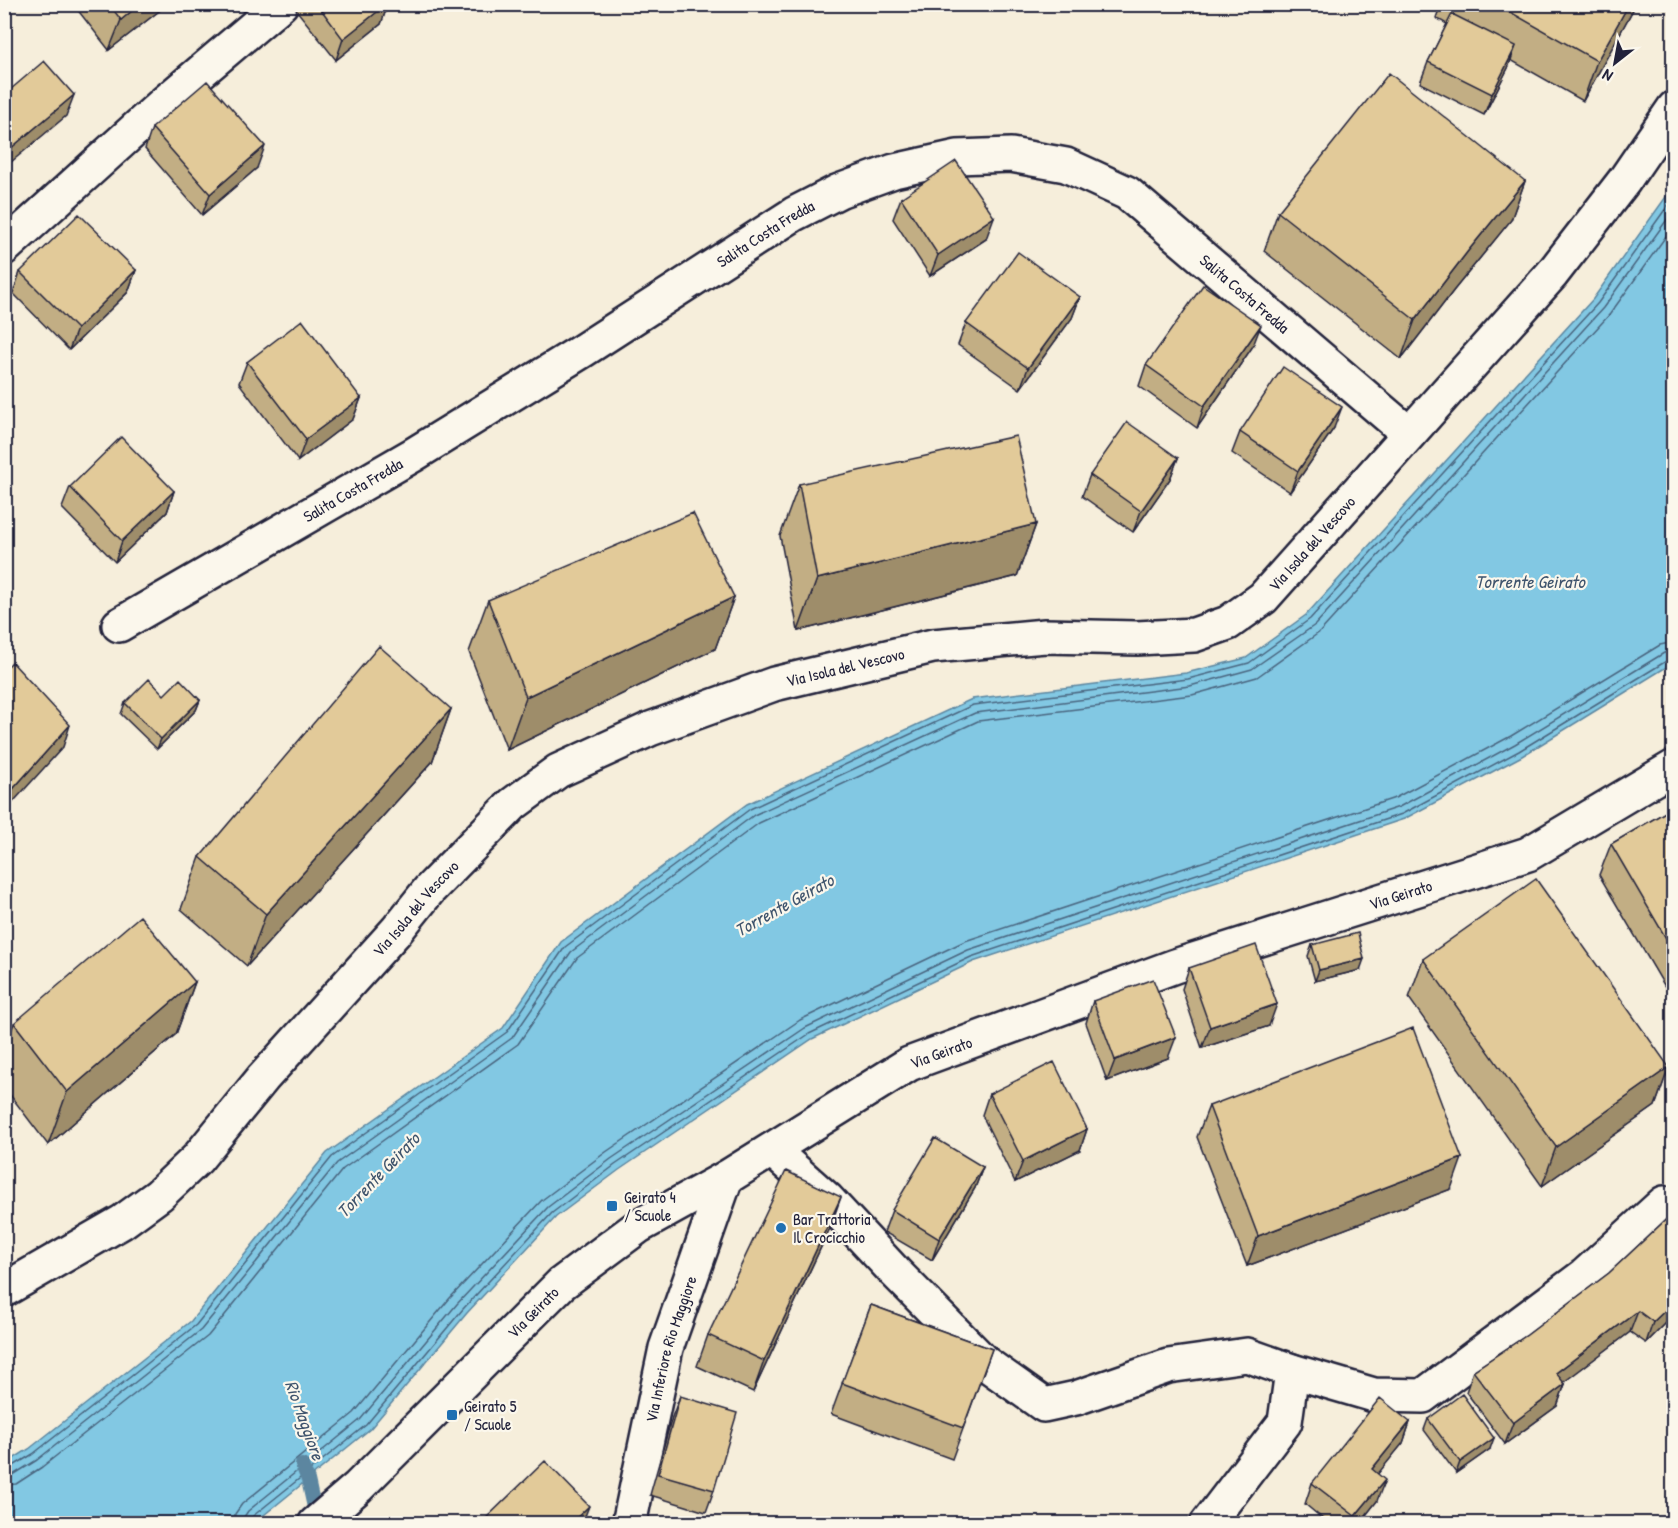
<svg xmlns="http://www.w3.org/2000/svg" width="1678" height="1528" font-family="'Patrick Hand',sans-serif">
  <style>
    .water { fill: #82c8e3; stroke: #5c86a0; stroke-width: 1.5 }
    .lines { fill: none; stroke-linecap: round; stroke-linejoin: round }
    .shore { stroke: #48647e; stroke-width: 1.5 }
    .stream { stroke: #5c86a0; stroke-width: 14 }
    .street-casing { stroke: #22223b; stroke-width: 38 }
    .street { stroke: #fbf7ec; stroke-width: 33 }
    .wall { fill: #c2ae84; stroke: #22223b; stroke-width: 1.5 }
    .shaded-wall { fill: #9e8d6b; stroke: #22223b; stroke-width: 1.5 }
    .building { fill: #e2ca99; stroke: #22223b; stroke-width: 1.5 }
    .poi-dot { fill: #1f6fb2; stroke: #fbf7ec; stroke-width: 2 }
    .labels { text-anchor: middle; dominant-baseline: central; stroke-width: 4.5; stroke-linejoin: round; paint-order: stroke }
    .street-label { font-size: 16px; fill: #22223b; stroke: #fbf7ec }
    .poi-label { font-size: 16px; fill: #22223b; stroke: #fbf7ec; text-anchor: start }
    .water-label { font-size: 18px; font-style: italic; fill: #3f546d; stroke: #fbf7ec }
  </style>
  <rect width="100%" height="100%" fill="#f6eedb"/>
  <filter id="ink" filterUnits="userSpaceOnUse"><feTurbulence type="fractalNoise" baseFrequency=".0167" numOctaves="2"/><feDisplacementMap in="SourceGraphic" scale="12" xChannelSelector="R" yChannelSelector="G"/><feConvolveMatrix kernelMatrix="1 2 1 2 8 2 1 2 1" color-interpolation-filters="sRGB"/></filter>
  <g filter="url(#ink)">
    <!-- water -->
    <path class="water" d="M1673,187V663L1522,756L1404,819L973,962L812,1039L619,1170L556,1217L467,1313L370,1429L254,1523H5V1464L29,1449L191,1321L327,1153L503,1028L561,942L747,804L972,699L1186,673L1246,658L1306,615L1593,299Z"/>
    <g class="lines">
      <!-- shore -->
      <path class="shore" d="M4,1469L10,1468L33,1454L196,1325L332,1157L507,1032L565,947L750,809L973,705L1188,679L1249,663L1310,619L1598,303L1674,197
        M4,1476L13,1475L37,1460L201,1330L337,1163L512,1038L571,952L754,815L975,713L1190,686L1252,669L1315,625L1603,308L1674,210
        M4,1485L16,1484L42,1467L208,1336L343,1169L518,1044L577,958L759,823L978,721L1192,695L1257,677L1320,632L1610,314L1674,225
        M234,1524L235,1514L242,1504L354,1413L450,1298L542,1200L606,1152L800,1020L965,941L1395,798L1511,736L1660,645L1674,642
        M243,1524L244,1517L248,1511L360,1420L457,1304L548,1207L611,1159L805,1028L968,950L1399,807L1515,744L1664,653L1674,651
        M250,1524L253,1516L366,1425L463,1309L552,1213L615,1165L809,1034L971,957L1402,814L1519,751L1668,660L1674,659"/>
      <!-- stream -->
      <path class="stream" d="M302,1465L308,1480L317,1521"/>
      <!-- street casing -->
      <g class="street-casing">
        <g id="street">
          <path d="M4,248L164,103L281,4"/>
          <path id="s1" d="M119,625L413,455L582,351L794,214L839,191L894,171L957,157L1011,155L1066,165L1127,193L1408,433"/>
          <path d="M772,1150L827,1199L895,1272L985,1363L1044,1405L1076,1398L1168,1366L1247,1355L1292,1371L1374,1395L1423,1396L1585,1275L1664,1203"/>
          <path id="s2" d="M4,1290L122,1222L159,1195L197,1159L263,1078L397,930L429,890L513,804L558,771L650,729L774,684L933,646L1045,636L1137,638L1194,635L1228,623L1263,598L1552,274L1624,181L1674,108"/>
          <path id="s3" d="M315,1524L358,1487L561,1284L639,1226L726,1178L909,1064L1175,966L1528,854L1674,767"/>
          <path id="s4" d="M629,1524L666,1348L726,1178"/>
          <path d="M1207,1524L1285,1422L1292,1371"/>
        </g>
      </g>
      <!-- street -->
      <use href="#street" class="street"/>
    </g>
    <!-- wall -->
    <path class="wall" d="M73,4H168L109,50Z
      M294,4H388L381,24L336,60L293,6Z
      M1441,4H1636L1583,101L1511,60L1508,68L1484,115L1420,83L1428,62L1447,24L1436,18Z
      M152,128L257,168L202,215L145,149Z
      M1525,181L1511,220L1454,290L1401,359L1264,251L1278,212Z
      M901,198L986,239L930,276L893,219Z
      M136,270L128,292L69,350L13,293L20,272Z
      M1080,297L1072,318L1020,389L958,345L966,323Z
      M1253,346L1197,428L1139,386L1146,365Z
      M247,362L361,398L353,419L298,461L239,383Z
      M1334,428L1290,492L1232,453L1240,432Z
      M1178,458L1170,479L1133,532L1082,496L1090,475Z
      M799,484L1036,524L1017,576L798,631L780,536Z
      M70,487L174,491L167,512L115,562L62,508Z
      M734,597L715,649L507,750L469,652L488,600Z
      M164,695L200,700L196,710L157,749L121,714L125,703Z
      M451,709L432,762L247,966L181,909L200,857Z
      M1674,807V1002L1599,875L1611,844Z
      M1312,945L1360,970L1315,981L1308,956Z
      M1423,959L1669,1067L1655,1106L1542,1186L1409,998Z
      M1189,968L1269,1026L1202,1048L1182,989Z
      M195,982L176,1034L48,1145L4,1087V1050L14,1023Z
      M1093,1001L1168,1058L1107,1081L1086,1023Z
      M989,1094L1087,1129L1080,1150L1015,1182L982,1115Z
      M1209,1106L1451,1189L1247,1266L1197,1137Z
      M983,1167L975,1188L932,1260L884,1232L892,1210Z
      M1674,1212V1315L1646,1343L1630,1332L1563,1382L1565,1384L1557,1406L1505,1444L1466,1392L1473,1371L1527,1335L1609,1273Z
      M830,1228L753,1392L697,1366L708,1335Z
      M871,1305L992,1349L952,1459L831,1414Z
      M680,1396L714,1490L706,1512L650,1495L672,1417Z
      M1428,1419L1490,1449L1456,1473L1424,1430Z
      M1410,1422L1403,1443L1377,1474V1501L1359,1524H1329L1305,1504L1312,1483Z"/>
    <!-- shaded-wall -->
    <path class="shaded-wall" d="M140,4H168L109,50L121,20Z
      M387,4H388L381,24L336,60L343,39Z
      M1629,4H1636L1583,101L1597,61Z
      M1516,46L1508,68L1484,115L1492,94Z
      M74,95L66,116L4,168V154Z
      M265,146L257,168L202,215L210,194Z
      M1525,181L1511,220L1454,290L1401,359L1415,320L1468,251Z
      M994,217L986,239L930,276L938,255Z
      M136,270L128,292L69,350L77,329Z
      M1080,297L1072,318L1020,389L1028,368Z
      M1261,325L1253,346L1197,428L1204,406Z
      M361,398L353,419L298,461L306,439Z
      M1342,407L1334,428L1290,492L1298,471Z
      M9,447L4,459V452Z
      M1178,458L1170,479L1133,532L1141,511Z
      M174,491L167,512L115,562L122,541Z
      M1036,524L1017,576L798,631L817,579Z
      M734,597L715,649L507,750L526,697Z
      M200,700L196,710L157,749L161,739Z
      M451,709L432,762L247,966L266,914Z
      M70,725L63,747L4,812V799Z
      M1364,959L1360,970L1315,981L1319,970Z
      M195,982L176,1034L48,1145L67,1092Z
      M1277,1004L1269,1026L1202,1048L1210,1027Z
      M1176,1037L1168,1058L1107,1081L1115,1060Z
      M1669,1067L1655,1106L1542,1186L1556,1147Z
      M1087,1129L1080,1150L1015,1182L1023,1161Z
      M1462,1158L1451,1189L1247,1266L1258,1236Z
      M983,1167L975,1188L932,1260L939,1239Z
      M841,1197L830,1228L753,1392L764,1361Z
      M1674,1302V1315L1646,1343L1653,1322Z
      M1638,1311L1630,1332L1548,1394L1556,1373Z
      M1565,1384L1557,1406L1505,1444L1513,1423Z
      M1410,1422L1403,1443L1364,1491L1372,1469Z
      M1494,1438L1490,1449L1456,1473L1460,1462Z
      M1385,1480L1377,1501L1359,1524H1352L1355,1516Z
      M589,1506L582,1524H570Z"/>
    <!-- building -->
    <path class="building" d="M109,4H140L121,20Z
      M317,4H387L343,39Z
      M1496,4H1629L1597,61Z
      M1452,14L1516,46L1492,94L1428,62Z
      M44,61L74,95L4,154V95Z
      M1389,73L1525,181L1468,251L1415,320L1278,212Z
      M207,81L265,146L210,194L152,128Z
      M956,161L994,217L938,255L901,198Z
      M79,214L136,270L77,329L20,272Z
      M1018,252L1080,297L1028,368L966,323Z
      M1203,285L1261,325L1204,406L1146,365Z
      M302,320L361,398L306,439L247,362Z
      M1283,367L1342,407L1298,471L1240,432Z
      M1127,422L1178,458L1141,511L1090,475Z
      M1016,436L1036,524L817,579L799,484Z
      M121,437L174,491L122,541L70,487Z
      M4,443L9,447L4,452Z
      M693,513L734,597L526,697L488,600Z
      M379,646L451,709L266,914L200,857Z
      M12,662L70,725L4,799V670Z
      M149,679L164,695L180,679L200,700L161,739L125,703Z
      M1674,807V952L1611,844Z
      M1536,879L1669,1067L1556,1147L1423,959Z
      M140,916L195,982L67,1092L14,1023Z
      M1358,933L1364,959L1319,970L1312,945Z
      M1256,945L1277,1004L1210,1027L1189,968Z
      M1153,979L1176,1037L1115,1060L1093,1001Z
      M1413,1028L1462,1158L1258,1236L1209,1106Z
      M1054,1062L1087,1129L1023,1161L989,1094Z
      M935,1138L983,1167L939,1239L892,1210Z
      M786,1171L841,1197L764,1361L708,1335Z
      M1674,1212V1302L1653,1322L1638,1311L1556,1373L1565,1384L1513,1423L1473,1371L1527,1335L1609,1273Z
      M871,1305L992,1349L963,1428L842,1383Z
      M1462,1394L1494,1438L1460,1462L1428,1419Z
      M680,1396L737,1413L714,1490L658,1474Z
      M1380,1398L1410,1422L1372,1469L1385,1480L1355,1516L1312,1483Z
      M545,1461L589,1506L570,1524H480Z"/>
  </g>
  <!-- markers -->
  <g class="poi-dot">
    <rect x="606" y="1200" width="12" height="12" rx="3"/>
    <circle cx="781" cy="1228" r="6"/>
    <rect x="446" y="1409" width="12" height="12" rx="3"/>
  </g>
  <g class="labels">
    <!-- street labels -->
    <g class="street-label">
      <text stroke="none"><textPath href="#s1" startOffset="756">Salita Costa Fredda</textPath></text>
      <text stroke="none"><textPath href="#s1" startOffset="1296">Salita Costa Fredda</textPath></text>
      <text stroke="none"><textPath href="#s1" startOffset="270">Salita Costa Fredda</textPath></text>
      <text stroke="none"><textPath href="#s2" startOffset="1576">Via Isola del Vescovo</textPath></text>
      <text stroke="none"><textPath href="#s2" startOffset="1072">Via Isola del Vescovo</textPath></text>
      <text stroke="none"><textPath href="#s3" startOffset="1276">Via Geirato</textPath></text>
      <text stroke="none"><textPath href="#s2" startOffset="567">Via Isola del Vescovo</textPath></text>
      <text stroke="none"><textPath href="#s3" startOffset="790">Via Geirato</textPath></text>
      <text stroke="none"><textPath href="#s3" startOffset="304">Via Geirato</textPath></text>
      <text stroke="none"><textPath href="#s4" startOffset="180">Via Inferiore Rio Maggiore</textPath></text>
    </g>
    <!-- poi labels -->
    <g class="poi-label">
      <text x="624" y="1197">Geirato 4<tspan x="624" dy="18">/ Scuole</tspan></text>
      <text x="793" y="1219">Bar Trattoria<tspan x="793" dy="18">Il Crocicchio</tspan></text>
      <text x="464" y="1406">Geirato 5<tspan x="464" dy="18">/ Scuole</tspan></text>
    </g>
    <!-- water labels -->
    <g class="water-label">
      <text x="1530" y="581">Torrente Geirato</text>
      <text transform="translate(784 905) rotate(-29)">Torrente Geirato</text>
      <text transform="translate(378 1175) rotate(-46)">Torrente Geirato</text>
      <text transform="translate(305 1420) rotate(70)">Rio Maggiore</text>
    </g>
  </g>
  <!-- margin -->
  <rect width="1678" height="1528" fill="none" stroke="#fbf7ec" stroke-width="24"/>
  <rect x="12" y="12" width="1654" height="1504" fill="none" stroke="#22223b" stroke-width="2" filter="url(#ink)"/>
  <!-- north arrow -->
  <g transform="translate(1615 63) rotate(211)" stroke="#fbf7ec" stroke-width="4.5" paint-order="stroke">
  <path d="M0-4.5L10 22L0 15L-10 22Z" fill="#22223b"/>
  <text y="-9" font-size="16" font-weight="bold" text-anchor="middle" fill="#22223b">N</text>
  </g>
</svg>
